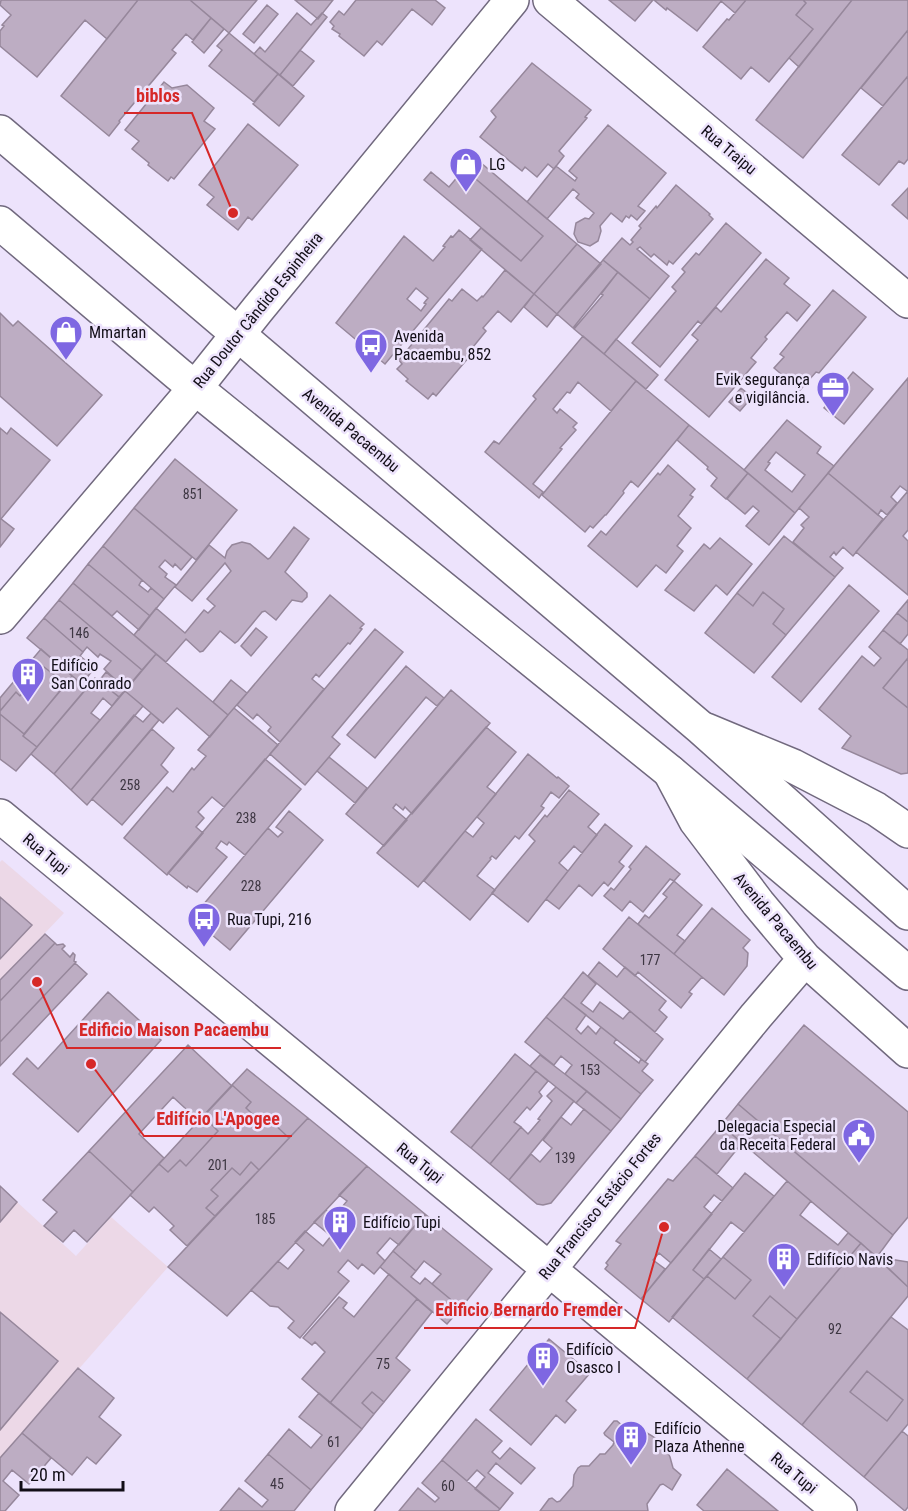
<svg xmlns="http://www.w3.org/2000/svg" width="908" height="1511" font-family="'Roboto Condensed',sans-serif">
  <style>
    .commercial { fill: #ecd8e7 }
    .building { fill: #bdadc3; stroke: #96879b; stroke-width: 1.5; fill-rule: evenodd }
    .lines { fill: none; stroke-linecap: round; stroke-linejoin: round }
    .minor-casing { stroke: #71697e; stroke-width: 36 }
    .major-casing { stroke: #71697e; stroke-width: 36 }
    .minor { stroke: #fff; stroke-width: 33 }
    .major { stroke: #fff; stroke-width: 33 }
    .labels { text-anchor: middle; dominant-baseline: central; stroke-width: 5; stroke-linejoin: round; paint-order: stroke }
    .number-label { font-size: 14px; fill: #3d3642 }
    .street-label { font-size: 16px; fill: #120e17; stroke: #ede3fc }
    .poi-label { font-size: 16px; fill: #120e17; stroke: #ede3fc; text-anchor: start }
    .leader { fill: none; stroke: #d62828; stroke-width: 2 }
    .callout-dot { fill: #d62828; stroke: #ede3fc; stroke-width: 2 }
    .callout-label { font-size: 18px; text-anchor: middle; font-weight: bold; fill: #d62828; stroke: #ede3fc; stroke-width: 5; stroke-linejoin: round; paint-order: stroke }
  </style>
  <rect width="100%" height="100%" fill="#ede3fc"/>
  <!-- commercial -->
  <path class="commercial" d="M2,860L64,913L0,980V862Z
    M17,1202L76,1256L111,1217L168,1267L0,1459V1222Z"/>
  <!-- building -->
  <path class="building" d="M1,0H138L107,39L85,20L37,77L0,46V31L4,26L2,25L11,15L0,5Z
    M138,0H190L211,18L193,40L186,34L172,50L176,53L119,121L120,122L109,136L61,96Z
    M190,0H257L229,33Z
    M295,0H333L318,19Z
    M356,0H435L445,8L432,25L412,9L382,45L377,41L364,56L339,36L340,34L332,29L334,26L330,22L339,11L344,15Z
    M609,0H653L635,21Z
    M654,0H722L697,31L667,8L666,10Z
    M722,0H746L735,13L721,1Z
    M746,0H803L806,3L796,15L813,29L769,82L751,67L741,79L703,47L727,19L729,20Z
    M803,0H852L799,67L789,58L813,29L796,15L806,3Z
    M852,0H908V30L803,158L756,120Z
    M267,5L278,14L254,43L243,34Z
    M297,13L311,25L322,13L327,17L280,75L254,54L260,47L265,52Z
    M211,18L224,29L204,53L192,42Z
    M908,30V76L883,106L861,88Z
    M229,33L278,74L254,102L209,66L222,50L217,46Z
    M300,50L314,61L293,86L280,75Z
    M532,63L591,110L585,117L587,118L559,151L564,156L554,169L548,164L537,177L525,167L522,171L480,137L496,117L491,111Z
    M278,74L304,96L279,126L253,104Z
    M908,76V159L904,164L899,161L879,185L842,155Z
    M164,82L172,88L187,85L214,108L204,121L215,129L174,179L171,177L168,181L148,165L149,163L132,149L139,141L125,130Z
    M248,124L298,165L252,220L248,217L238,230L207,205L214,197L199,185Z
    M608,125L666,173L638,206L645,211L637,220L631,215L629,218L626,216L622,222L611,213L600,226L601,231L598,241L590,246L578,242L574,234L576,223L585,218L589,219L594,213L576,198L579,194L573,189L547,219L527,202L556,166L575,181L577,178L569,171Z
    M474,157L577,244L534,294L470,240L481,228L521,261L543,236L464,169Z
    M464,169L543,236L521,261L424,180L431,172L449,187Z
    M676,185L710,214L709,215L713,219L673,264L669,261L667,265L654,254L651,257L640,247L637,249L669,276L650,299L603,260L622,238L630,245L633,242L631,240L641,228L639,226L656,206L657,208Z
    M908,188V219L892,205Z
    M726,223L761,253L701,324L698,321L660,367L632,343L676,291L672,287L685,272L682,269L696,253L699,255Z
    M459,230L482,249L385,364L336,323L404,236L433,261L445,247L443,246L451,236L453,237ZM416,288L428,298L424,303L426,304L421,311L407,299Z
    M577,244L601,264L557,314L534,294Z
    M766,259L789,278L784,284L810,305L797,321L787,312L765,337L767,339L751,358L756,362L709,417L665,380L698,340L692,335L716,307L721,312Z
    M603,260L618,272L573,328L557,314Z
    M505,270L534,294L511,322L498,311L483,328L486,331L473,347L475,350L436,396L433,393L428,399L406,381L408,379L397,369L402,364L399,360L449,299L452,301L462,289L477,301L482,296L483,297Z
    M618,272L650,299L604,354L574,329L603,295L601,294Z
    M833,290L866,317L819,373L816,372L800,390L774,368L784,357L780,354Z
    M534,294L557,314L547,327L524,307Z
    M0,313L13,326L18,321L102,395L57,446L0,396Z
    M583,336L636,381L611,411L578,382L570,393L567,392L553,409L557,413L560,409L577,423L573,427L576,430L560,448L562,449L533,484L543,492L539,498L485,452L494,441L499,444L536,399L533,396Z
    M616,339L658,375L646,389L604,354Z
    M853,372L873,389L844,424L824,408Z
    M908,378V490L907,491L900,486L891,497L897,503L887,515L881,510L878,515L828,473Z
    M636,381L689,425L638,487L631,481L623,491L624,493L606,515H605L593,528L590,526L585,532L542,495Z
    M741,388L752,397L740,411L729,402Z
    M787,420L821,447L817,453L834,466L795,513L744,470ZM776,452L805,475L792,492L765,470L770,463L768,462Z
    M689,425L748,473L726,499L711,486L717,478L707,469L708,467L677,440Z
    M0,428L7,434L11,428L50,460L1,519L0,518Z
    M175,459L237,510L196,560L134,508Z
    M668,465L695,489L690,495L693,497L678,516L691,528L677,546L683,551L666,573L656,565L637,587L588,546L601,531L606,535L658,473L660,475Z
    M748,473L795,513L769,545L746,526L759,511L753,506L745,514L727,499Z
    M828,473L883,519L853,556L843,547L836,555L834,552L830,557L843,568L835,577L793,542L804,528L801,525L809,517L799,508Z
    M908,491V530L903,536L908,541V595L856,552Z
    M134,508L192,557L181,570L175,564L173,567L165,560L159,567L167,574L165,577L176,585L164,599L103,546Z
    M0,518L14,529L0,547Z
    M294,527L309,539L285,572L307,593V597L302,602L292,600L276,620L265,611L262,612L238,641L235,643L220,631L203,651L200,652L186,639L166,662L134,635L156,608L185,633L204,610L208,613L215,606L207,599L231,571L225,563L192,601L175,587L209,545L225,558L227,551L232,545L242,542L250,544L268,559L270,558Z
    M784,536L835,577L786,635L773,624L784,609L763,592L753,606L737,593Z
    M720,538L752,564L727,595L716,585L694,611L665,590L704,544L710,549Z
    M103,546L142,580L139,585L148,592L151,588L164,599L150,616L88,564Z
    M88,564L150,616L139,630L117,611L112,616L73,583Z
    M73,583L156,654L142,670L59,600Z
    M849,585L879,611L801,702L772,677Z
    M763,592L784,609L773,624L786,635L754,673L705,633L737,593L753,606Z
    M330,595L364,624L360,628L362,629L350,644L348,643L319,677L316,674L312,679L324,689L280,742L268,731L271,727L257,714L253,719L237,705Z
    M59,600L142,670L126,689L104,669L111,661L100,654L98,657L87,647L83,652L44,618Z
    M908,600V622L897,613Z
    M897,613L908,622V634L900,644L883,630Z
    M44,618L83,652L80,656L91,665L89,668L92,671L82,684L27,638Z
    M256,628L267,637L251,656L241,646Z
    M375,629L403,652L332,737L340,744L305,785L270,754Z
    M883,630L908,650V658L883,688L908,708V773L901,774L842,748L851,736L819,709L862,656L874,666L881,658L869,647Z
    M41,649L72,676L66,684L44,667L20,696L16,692L0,711V698Z
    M156,654L228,715L210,737L177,708L163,723L125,691Z
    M908,658V708L883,688Z
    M406,666L444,698L437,706L426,697L375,758L347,735Z
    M44,667L66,684L24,734L0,714V711L16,692L20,696Z
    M106,672L126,689L119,697L99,681Z
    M72,676L87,688L37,747L23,736Z
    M95,678L119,697L112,706L103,698L91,713L100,720L54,774L31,754Z
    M231,680L247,693L228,715L213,702Z
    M451,690L490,723L412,814L405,807L403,810L396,804L393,808L407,820L384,846L346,814Z
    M125,691L143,706L71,790L54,774Z
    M234,708L278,745L224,807L212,797L198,812L204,818L196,827L203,833L167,875L124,838L167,787L173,792L192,768L194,770L206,756L198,750Z
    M151,713L159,720L87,805L71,790L134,715L143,722Z
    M0,714L24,734L23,736L37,747L16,771L0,759Z
    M486,727L516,752L487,787L496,794L418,887L377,853Z
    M152,729L174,748L161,765L168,772L122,825L92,799Z
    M528,754L557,778L558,777L569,786L559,798L551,792L541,806L544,808L519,839L515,836L496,859L492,856L490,858L491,859L477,876L495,890L470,920L424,881L465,831L473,837L484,823L477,817Z
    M329,757L367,788L355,803L317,771Z
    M265,759L301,789L245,855L229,842L227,845L221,841L216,848L227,857L197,892L188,886L187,888L168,873Z
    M569,790L599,814L588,827L597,835L582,853L574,846L559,863L568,871L528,922L492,893L535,841L529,835L545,815L547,817Z
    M289,811L323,840L230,950L192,918L268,828L278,837L283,832L276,827Z
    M605,824L632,846L619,862L624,866L608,886L604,882L592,896L579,885L559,909L546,899Z
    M646,846L680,874L674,881L670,879L643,912L630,901L622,911L604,896L611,888L614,890L631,869L629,867Z
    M674,881L702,905L677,935L685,941L674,954L638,924L645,915L649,918L667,897L663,894Z
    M0,897L32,925L0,959Z
    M712,908L750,940L743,948L748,953L747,966L724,995L674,954Z
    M629,917L702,977L689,992L692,994L681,1008L638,972L635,976L603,949Z
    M45,934L55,943L0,1001V980Z
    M55,943L57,945L63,944L65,946L62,949L70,957L73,953L75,955L74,961L76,962L0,1042V1001Z
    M599,962L617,977L625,967L666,1001L659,1010L667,1017L655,1032L588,976Z
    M75,963L87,974L0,1066V1042Z
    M583,972L596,984L581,1003L593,1012L600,1002L623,1019L630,1011L663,1039L645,1062L563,997Z
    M108,992L161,1040L78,1132L13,1074L27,1058L38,1069Z
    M563,997L586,1015L576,1029L581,1034L588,1026L596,1034L601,1027L616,1039L614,1043L639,1063L641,1059L648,1064L642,1071L653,1080L641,1094L546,1017Z
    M546,1017L641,1094L621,1119L565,1074L572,1065L561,1056L554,1065L525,1042Z
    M804,1025L908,1112V1217L893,1235L738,1104Z
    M188,1045L232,1086L199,1121L173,1097L139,1134L164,1158L133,1192L89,1151Z
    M515,1054L536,1071L471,1148L451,1132Z
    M540,1055L587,1091L576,1103L530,1066Z
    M247,1069L308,1118L289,1138L270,1120L265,1126L246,1108L251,1102L232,1085Z
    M536,1071L548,1081L539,1092L542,1096L530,1110L527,1107L514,1122L521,1127L490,1164L471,1148Z
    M232,1085L251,1102L246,1108L265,1126L270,1120L289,1138L259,1170L251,1162L240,1175L232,1168L211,1190L218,1196L206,1208L215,1216L187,1246L170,1230L174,1226L154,1207L149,1212L130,1195L159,1164L168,1172L180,1160L186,1166L218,1131L203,1116Z
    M556,1087L574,1101L509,1180L490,1164L521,1127L528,1134L540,1120L538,1119L552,1101L547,1096Z
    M587,1091L621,1119L611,1131L576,1103Z
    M738,1104L893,1235L877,1257L721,1125Z
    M584,1109L611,1131L551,1203L543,1205L537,1204L509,1180L531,1154L540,1162L552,1148L543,1140L561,1117L571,1125Z
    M203,1116L218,1131L186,1166L180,1160L168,1172L159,1164Z
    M308,1118L367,1166L227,1316L168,1267Z
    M721,1125L742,1143L717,1174L695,1156Z
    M89,1151L133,1192L87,1242L74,1230L63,1242L44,1226L57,1212L43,1200Z
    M695,1156L733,1188L722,1201L714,1195L704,1207L712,1214L671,1263L659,1253L653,1260L665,1269L641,1299L605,1269L608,1265L606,1263L621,1244L616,1241L668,1179L673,1181Z
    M251,1162L259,1170L215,1216L206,1208L218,1196L211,1190L232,1168L240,1175Z
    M367,1166L425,1214L399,1245L390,1238L377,1253L385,1261L374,1274L362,1264L358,1269L348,1260L338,1272L349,1281L300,1338L288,1328L294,1321L278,1307L270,1306L251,1290L278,1261L288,1269L304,1250L295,1242L305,1231L323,1246L331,1236L314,1222L326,1210L334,1217L347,1201L339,1195Z
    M745,1173L774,1196L744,1232L731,1222L693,1270L704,1279L669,1322L641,1299Z
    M787,1181L811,1201L800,1215L838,1245L848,1233L861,1243L797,1319L770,1296L753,1316L781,1339L747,1379L672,1317L707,1276L735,1299L751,1280L723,1257Z
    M0,1186L17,1202L0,1222Z
    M425,1214L492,1269L461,1308L432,1284L441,1274L424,1261L416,1271L393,1251Z
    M861,1243L908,1287V1296L802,1425L747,1379Z
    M709,1249L721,1259L704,1279L693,1270Z
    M393,1251L416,1271L411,1277L420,1284L425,1278L461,1308L447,1324L380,1267Z
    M723,1257L751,1280L735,1299L707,1276Z
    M877,1257L908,1262V1287L885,1265Z
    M389,1274L417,1299L330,1403L302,1379L325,1352L315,1342L312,1345L303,1338L339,1297L347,1303L343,1308L354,1317Z
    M770,1296L797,1319L781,1339L753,1316Z
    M417,1299L432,1312L396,1358L410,1370L384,1402L372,1392L362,1403L374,1414L362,1429L330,1403Z
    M0,1312L58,1361L0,1430Z
    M891,1317L908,1330V1424L864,1477L802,1425ZM867,1371L903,1400L887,1421L850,1392Z
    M549,1339L590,1373L566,1401L576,1410L565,1423L556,1415L531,1445L490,1410Z
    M78,1368L114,1398L99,1417L121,1435L96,1464L87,1457L72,1475L22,1433Z
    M867,1371L903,1400L887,1421L850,1392Z
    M372,1392L384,1402L374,1414L362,1403Z
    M319,1393L362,1429L311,1490L268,1454L289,1429L311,1448L322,1435L299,1417Z
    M476,1419L502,1441L492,1452L500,1459L510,1448L535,1468L521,1484L496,1463L488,1473L513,1493L500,1509L475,1489L485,1477L477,1470L467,1481L442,1460Z
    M614,1421H617L625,1428L637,1429L647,1433L654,1437L665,1447L670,1457L673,1468L681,1475L672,1490L663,1484L660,1485L647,1504L648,1511H540L549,1499L552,1498L557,1502L560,1501L573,1486L574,1475L578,1468L581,1466H589L600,1454H605L613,1445L614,1442L605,1435L604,1433Z
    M902,1431L908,1436V1507L905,1511L864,1477Z
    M22,1433L51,1458L29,1484L12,1470L3,1481L19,1495L5,1511H0V1458Z
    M268,1454L311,1490L294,1511H220L239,1488L262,1507L268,1500L245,1481Z
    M442,1460L500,1509L498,1511H399L418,1488L435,1502L439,1498L422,1483Z
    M727,1469L778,1511H704L697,1505Z"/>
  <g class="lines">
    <!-- minor casing -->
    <g class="minor-casing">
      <path id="minor" d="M550,0L908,301
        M0,617L196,387L258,309L512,0
        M706,730L793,766L876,809L908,831
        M670,772L696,821L758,903L805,959L908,1051
        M0,816L549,1269L840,1511
        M352,1511L756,1016L805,959"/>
    </g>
    <!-- major casing -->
    <g class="major-casing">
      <path id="major" d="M0,132L701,728L908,913
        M0,223L178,374L669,771L908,973"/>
    </g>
    <!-- minor -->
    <use href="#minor" class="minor"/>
    <!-- major -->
    <use href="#major" class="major"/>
  </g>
  <!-- icons -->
  <defs>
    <g id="shop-pin" transform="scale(1.725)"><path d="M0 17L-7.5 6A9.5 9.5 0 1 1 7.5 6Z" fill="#7e67e2" stroke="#ede3fc"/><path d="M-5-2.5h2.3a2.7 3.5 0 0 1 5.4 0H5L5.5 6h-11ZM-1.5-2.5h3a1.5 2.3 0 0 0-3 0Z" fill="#fff"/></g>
    <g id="bus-pin" transform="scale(1.725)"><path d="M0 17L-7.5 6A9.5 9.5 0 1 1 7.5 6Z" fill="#7e67e2" stroke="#ede3fc"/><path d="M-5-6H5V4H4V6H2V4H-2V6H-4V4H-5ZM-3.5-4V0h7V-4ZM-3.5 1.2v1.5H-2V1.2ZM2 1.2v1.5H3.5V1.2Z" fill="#fff"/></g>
    <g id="office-pin" transform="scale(1.725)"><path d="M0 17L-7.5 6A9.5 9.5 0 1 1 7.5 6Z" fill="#7e67e2" stroke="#ede3fc"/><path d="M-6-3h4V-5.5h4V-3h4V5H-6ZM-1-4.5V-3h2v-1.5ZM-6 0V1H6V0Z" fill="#fff"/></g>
    <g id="building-pin" transform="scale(1.725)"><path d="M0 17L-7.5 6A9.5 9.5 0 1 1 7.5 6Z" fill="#7e67e2" stroke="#ede3fc"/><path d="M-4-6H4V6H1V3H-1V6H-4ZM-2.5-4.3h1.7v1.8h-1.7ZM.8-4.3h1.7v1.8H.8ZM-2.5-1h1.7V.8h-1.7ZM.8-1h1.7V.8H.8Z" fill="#fff"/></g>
    <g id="civic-pin" transform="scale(1.725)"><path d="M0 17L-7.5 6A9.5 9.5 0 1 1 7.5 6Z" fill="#7e67e2" stroke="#ede3fc"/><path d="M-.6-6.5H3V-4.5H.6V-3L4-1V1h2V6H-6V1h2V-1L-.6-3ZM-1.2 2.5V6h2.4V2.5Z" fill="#fff"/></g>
  </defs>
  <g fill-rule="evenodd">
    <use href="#shop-pin" x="466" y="164"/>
    <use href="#shop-pin" x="66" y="332"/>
    <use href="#bus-pin" x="371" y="345"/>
    <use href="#office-pin" x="833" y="388"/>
    <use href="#building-pin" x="28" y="674"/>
    <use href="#bus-pin" x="204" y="919"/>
    <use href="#civic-pin" x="859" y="1135"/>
    <use href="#building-pin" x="340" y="1222"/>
    <use href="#building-pin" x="784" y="1259"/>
    <use href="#building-pin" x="543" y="1358"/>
    <use href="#building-pin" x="631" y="1437"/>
  </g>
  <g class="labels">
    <!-- number labels -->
    <g class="number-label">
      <text x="193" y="494">851</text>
      <text x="79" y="633">146</text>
      <text x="130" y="785">258</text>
      <text x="246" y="818">238</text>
      <text x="251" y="886">228</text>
      <text x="650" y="960">177</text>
      <text x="590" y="1070">153</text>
      <text x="565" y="1158">139</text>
      <text x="218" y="1165">201</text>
      <text x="265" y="1219">185</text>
      <text x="835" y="1329">92</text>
      <text x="383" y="1364">75</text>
      <text x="334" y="1442">61</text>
      <text x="277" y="1484">45</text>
      <text x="448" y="1486">60</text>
    </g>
    <!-- street labels -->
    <g class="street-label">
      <text transform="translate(729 150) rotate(40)">Rua Traipu</text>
      <text transform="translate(258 310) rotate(-51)">Rua Doutor Cândido Espinheira</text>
      <text transform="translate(351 430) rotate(40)">Avenida Pacaembu</text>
      <text transform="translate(46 854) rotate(40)">Rua Tupi</text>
      <text transform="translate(776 921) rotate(50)">Avenida Pacaembu</text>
      <text transform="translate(420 1163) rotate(39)">Rua Tupi</text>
      <text transform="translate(600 1206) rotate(-51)">Rua Francisco Estácio Fortes</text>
      <text transform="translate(794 1473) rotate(40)">Rua Tupi</text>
    </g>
    <!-- poi labels -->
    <g class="poi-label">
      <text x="489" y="164">LG</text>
      <text x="89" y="332">Mmartan</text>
      <text x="394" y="336">Avenida<tspan x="394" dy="18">Pacaembu, 852</tspan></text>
      <text x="810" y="379" text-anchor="end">Evik segurança<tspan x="810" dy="18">e vigilância.</tspan></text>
      <text x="51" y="665">Edifício<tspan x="51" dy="18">San Conrado</tspan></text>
      <text x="227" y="919">Rua Tupi, 216</text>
      <text x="836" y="1126" text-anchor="end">Delegacia Especial<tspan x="836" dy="18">da Receita Federal</tspan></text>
      <text x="363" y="1222">Edifício Tupi</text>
      <text x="807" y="1259">Edifício Navis</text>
      <text x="566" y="1349">Edifício<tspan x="566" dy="18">Osasco I</tspan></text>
      <text x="654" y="1428">Edifício<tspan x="654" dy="18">Plaza Athenne</tspan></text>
    </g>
  </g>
  <!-- callouts -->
  <path class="leader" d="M233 213L192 113H124M37 982L67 1048H281M91 1064L144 1136H292M664 1227L635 1328H424"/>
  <g class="callout-dot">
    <circle cx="233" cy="213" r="6"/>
    <circle cx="37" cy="982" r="6"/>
    <circle cx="91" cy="1064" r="6"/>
    <circle cx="664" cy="1227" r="6"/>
  </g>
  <g class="callout-label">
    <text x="158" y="102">biblos</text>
    <text x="174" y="1036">Edificio Maison Pacaembu</text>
    <text x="218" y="1125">Edifício L'Apogee</text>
    <text x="529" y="1316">Edificio Bernardo Fremder</text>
  </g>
  <!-- scale -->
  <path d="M21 1481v9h102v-9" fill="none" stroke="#120e17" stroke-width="3"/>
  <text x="30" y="1481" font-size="18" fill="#120e17" stroke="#ede3fc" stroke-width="4.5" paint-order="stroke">20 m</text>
</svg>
